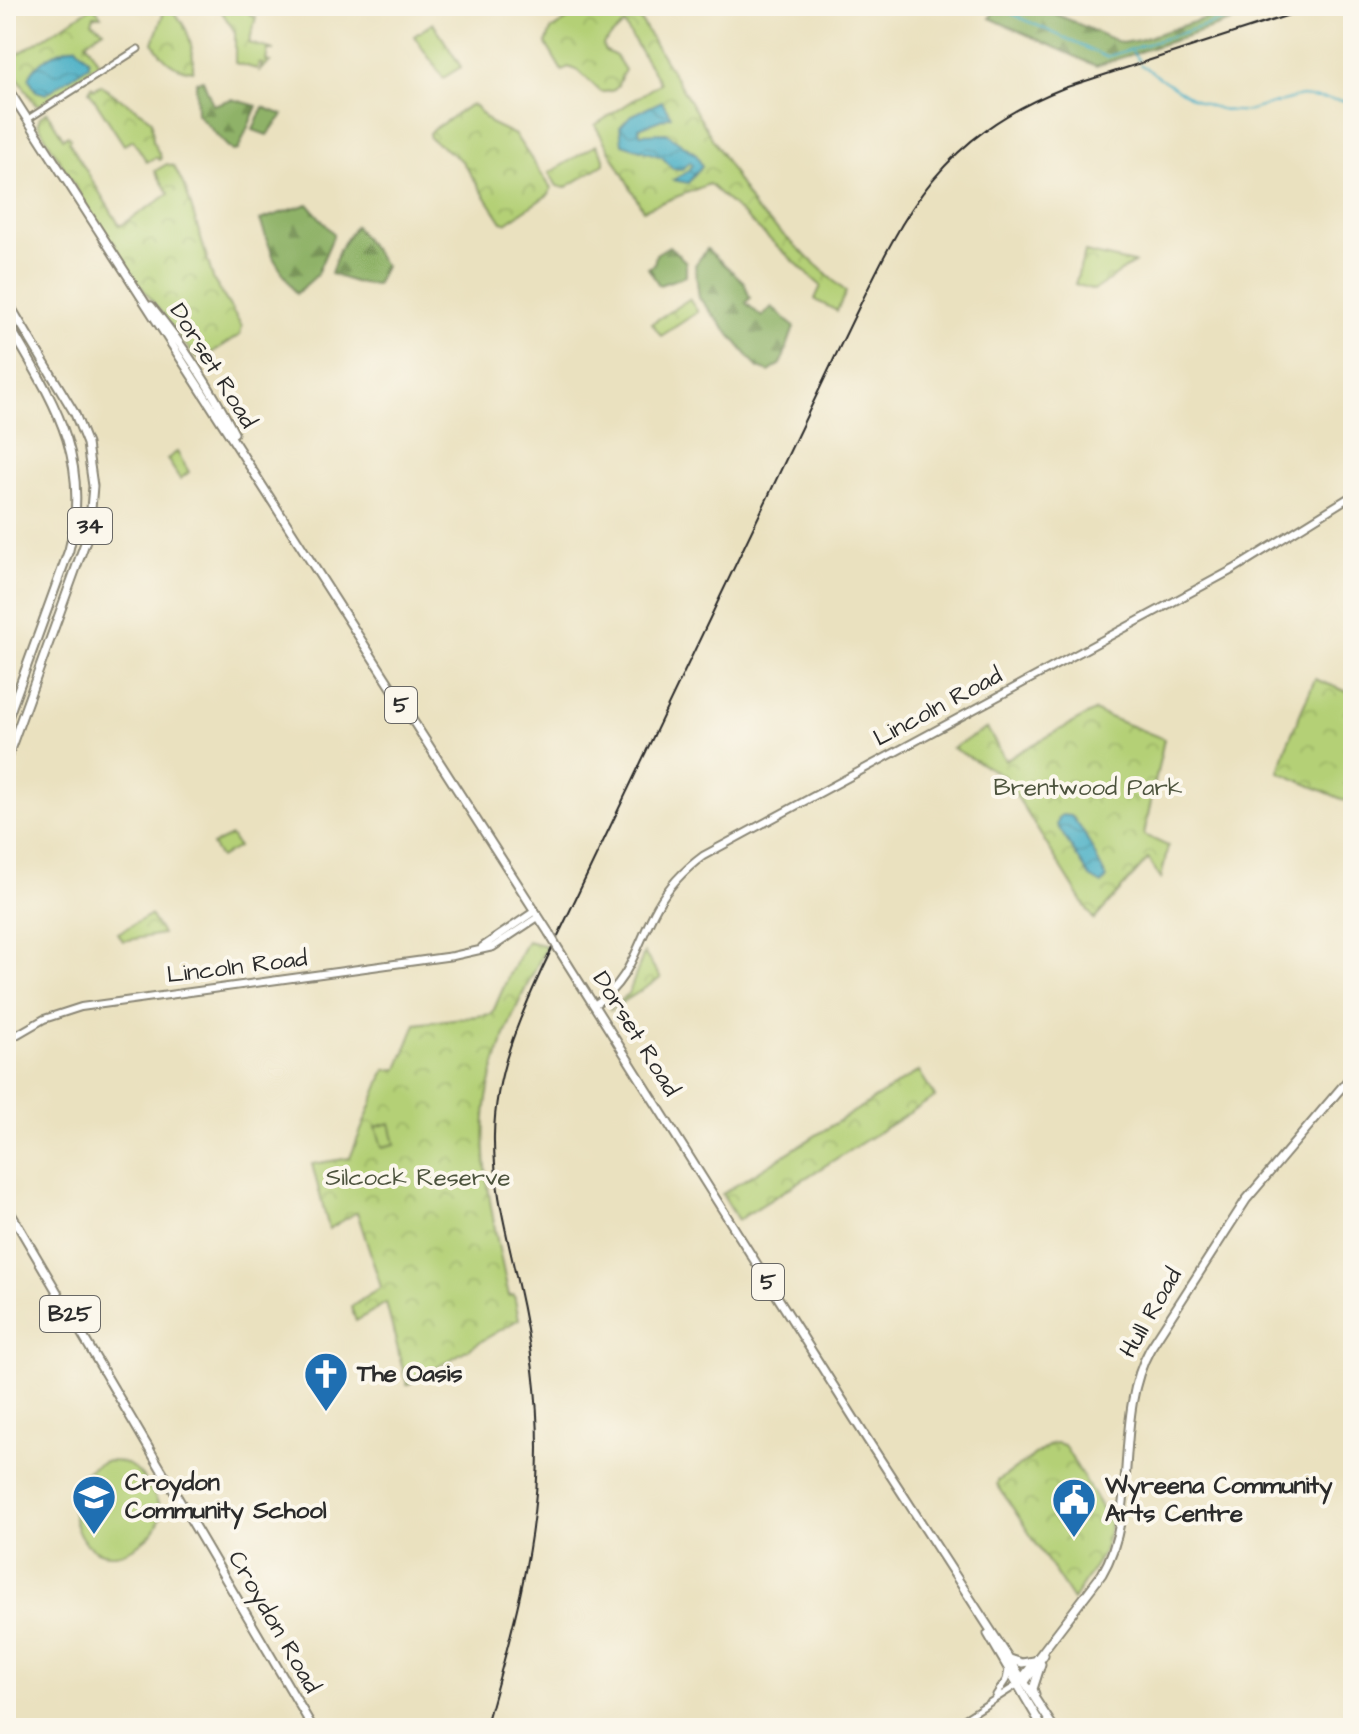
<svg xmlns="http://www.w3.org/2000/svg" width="1359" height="1734" font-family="'Architects Daughter',sans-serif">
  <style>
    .forest { fill: url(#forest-firs); stroke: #5d6e49; stroke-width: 2 }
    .park { fill: url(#park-crowns); stroke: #707e50; stroke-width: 2 }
    .pitch { fill: #b4d076; stroke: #707e50; stroke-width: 2 }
    .water { fill: url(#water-waves); stroke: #386c78; stroke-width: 2 }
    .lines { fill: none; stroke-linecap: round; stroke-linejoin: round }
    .stream { stroke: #44adc4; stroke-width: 2 }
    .tertiary-casing { stroke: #8a8675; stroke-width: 9 }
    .secondary-casing { stroke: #8a8675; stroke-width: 10 }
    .primary-casing { stroke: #8a8675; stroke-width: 11 }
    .trunk-casing { stroke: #8a8675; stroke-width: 11 }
    .tertiary { stroke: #fff; stroke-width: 5 }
    .secondary { stroke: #fff; stroke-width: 6 }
    .primary { stroke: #fff; stroke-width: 7 }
    .trunk { stroke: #fff; stroke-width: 7 }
    .rail { stroke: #2b2b2b; stroke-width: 2 }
    .primary-bridge-casing { stroke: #8a8675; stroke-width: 11; stroke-linecap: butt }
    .primary-bridge { stroke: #fff; stroke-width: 7 }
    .labels { text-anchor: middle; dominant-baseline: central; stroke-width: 8; stroke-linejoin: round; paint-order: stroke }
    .shield { fill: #fbf7ec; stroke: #696865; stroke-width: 2 }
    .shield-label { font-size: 22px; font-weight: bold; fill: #2b2b2b }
    .street-label { font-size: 24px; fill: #2b2b2b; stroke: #fbf7ec }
    .park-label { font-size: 24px; fill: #4d543e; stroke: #fbf7ec }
    .poi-label { font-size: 24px; font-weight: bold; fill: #2b2b2b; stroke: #fbf7ec; text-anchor: start }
  </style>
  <defs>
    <pattern id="forest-firs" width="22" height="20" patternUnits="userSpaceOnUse" patternTransform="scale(2)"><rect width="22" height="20" fill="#8fb267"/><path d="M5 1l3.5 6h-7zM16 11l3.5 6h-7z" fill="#759155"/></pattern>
    <pattern id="park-crowns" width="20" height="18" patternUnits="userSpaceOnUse" patternTransform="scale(2)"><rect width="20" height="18" fill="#b4d076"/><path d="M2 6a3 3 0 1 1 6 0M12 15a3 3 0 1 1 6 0" fill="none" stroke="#9bb366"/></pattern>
    <pattern id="water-waves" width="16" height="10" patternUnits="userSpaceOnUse" patternTransform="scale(2)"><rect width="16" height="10" fill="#44adc4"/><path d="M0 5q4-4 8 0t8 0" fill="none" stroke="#398d9f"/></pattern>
  </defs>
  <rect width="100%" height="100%" fill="#fbf7ec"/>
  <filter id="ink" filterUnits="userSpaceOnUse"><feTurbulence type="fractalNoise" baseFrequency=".0125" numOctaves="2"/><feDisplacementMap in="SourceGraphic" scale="16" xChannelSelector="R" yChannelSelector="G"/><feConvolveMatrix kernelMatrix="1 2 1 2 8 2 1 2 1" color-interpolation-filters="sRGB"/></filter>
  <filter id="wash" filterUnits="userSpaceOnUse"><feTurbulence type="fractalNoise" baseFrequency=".006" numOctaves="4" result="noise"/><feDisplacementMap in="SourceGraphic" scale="32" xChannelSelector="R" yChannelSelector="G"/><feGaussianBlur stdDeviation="1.8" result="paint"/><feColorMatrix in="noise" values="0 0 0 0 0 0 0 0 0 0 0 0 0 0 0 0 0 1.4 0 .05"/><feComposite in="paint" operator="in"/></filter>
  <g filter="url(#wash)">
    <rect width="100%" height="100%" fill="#eae1bf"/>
    <!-- forest -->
    <path class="forest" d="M997,6H1038L1121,43L1139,40L1242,6H1279L1096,66L990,18Z
      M203,80L213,105L232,99L257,106L238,150L233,151L229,148L197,114L196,82Z
      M263,107L283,115L267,135L253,130Z
      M308,204L333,233V237L316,276L296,294L274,259L260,220Z
      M355,226L385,266L376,285L354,282L331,274L339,250Z
      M669,246L686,262V276L659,285L648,268L654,265L656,254Z
      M707,249L744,282L750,298L746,303L762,317L772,307L794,327L781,364L769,372L758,368L699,298L695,265Z"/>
    <!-- park -->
    <path class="park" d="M94,6L101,16H94L92,22L104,30L86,42L99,63L90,69L89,74L40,105L35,104L7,61Z
      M166,6C188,21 194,45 193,71C173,69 163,59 153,43Z
      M218,6H245L251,16L256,17L249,43L274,50H268L266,61L270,62L260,70L262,64L259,63L257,69L235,63V32Z
      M589,6H632L755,209L846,292L837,311L817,301L815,299L821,286L709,184L643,210L595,125L660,83L624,24L603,44L604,50L616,56L625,70C615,84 623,92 601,92L579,71L568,67L562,71L546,44L551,30Z
      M433,23L461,67L443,78L414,36Z
      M101,85C116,98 136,106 152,121L153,141L161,158L159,160L156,157L147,162L133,140L124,145L89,91L92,86L94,89Z
      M470,105L475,106L490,123L515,135L551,188L549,194L506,223L502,222L462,161L430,138L429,133L434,129Z
      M47,112L63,138L68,135L70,138L69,142L120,226L169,194L155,171L167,164L174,166L186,190L214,281L242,326L240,335L205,357H195L121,260L115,245L105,236L43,133L38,123L40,117Z
      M596,145L604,158V164L565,188L557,186L549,173Z
      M1085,252L1133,263H1134L1094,290L1075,284Z
      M689,299L698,312L661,336L652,323Z
      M1315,679L1353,694V804L1279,772L1286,747Z
      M1094,711L1164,739L1144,835L1168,846L1161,879L1148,859L1094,920L1004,776L952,748L987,728L1005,760Z
      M231,836L238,847L220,858L212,845Z
      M150,915L162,934L123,941L118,933Z
      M527,941L547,946C523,992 500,1037 489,1088C475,1150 496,1235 509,1296L514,1295L519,1319L407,1385L386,1303L356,1321L351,1307L381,1287L357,1212L329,1229L312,1164L350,1158L385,1070L398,1069L416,1024L492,1014L508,977Z
      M644,953L661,978L609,1011L629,993Z
      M919,1071L935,1097L738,1220L722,1194Z
      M1057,1443L1064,1445L1111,1524L1103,1553L1073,1600L997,1484L998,1481L1051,1444Z"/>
    <!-- pitch -->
    <path class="pitch" d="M177,452L189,472L180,479L167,459Z
      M390,1123L395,1144L382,1147L376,1127Z
      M105,1461C114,1461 122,1461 129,1465C143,1473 166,1507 159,1521C156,1531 147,1538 139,1544C108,1566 78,1550 73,1513C72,1505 70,1496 74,1489C79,1475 93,1466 105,1461Z"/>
    <!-- water -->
    <path class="water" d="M76,46L89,60V65L46,94L36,91L29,78C36,59 58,51 76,46Z
      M662,101L671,116L639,128L640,134L666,133L696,154L702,166L688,183L673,180L687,172L692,165L690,162L682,169H673L662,157L622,144L620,127L630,116Z
      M1062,815L1071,816C1088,834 1095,858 1107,878L1102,884L1090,877L1057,825L1059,817Z"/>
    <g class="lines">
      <!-- stream -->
      <path class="stream" d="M1010,13L1106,57L1257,9L1273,6
        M1132,51L1138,59
        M1140,64C1172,85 1206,115 1247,111L1301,96L1353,102"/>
    </g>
  </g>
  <g filter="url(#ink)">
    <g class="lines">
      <!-- tertiary casing -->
      <g class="tertiary-casing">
        <path id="tertiary" d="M28,119L138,49
          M996,1695L1006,1680L1008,1670
          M803,1728L833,1726L843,1728
          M950,1728L1017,1685"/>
      </g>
      <!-- secondary casing -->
      <g class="secondary-casing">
        <path id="secondary" d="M482,947L535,911
          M594,1005C631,982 637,943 657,907C668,887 684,870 703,856L1234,569L1353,495
          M6,1041L44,1019L81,1007L453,956L493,947L538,917"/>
      </g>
      <!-- primary casing -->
      <g class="primary-casing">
        <path id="primary" d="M6,86L549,933
          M151,306C183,345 211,388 234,433
          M559,950L867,1439L1054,1728
          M6,1205L313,1728
          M988,1634L1043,1728
          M1010,1659L1022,1663L1034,1661
          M1025,1682L1044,1655
          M1017,1685L1102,1574C1140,1510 1113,1416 1150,1349L1246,1200L1353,1074
          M1035,1694L1033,1689L1041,1664
          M1349,1728L1353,1725"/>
      </g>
      <!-- trunk casing -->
      <g class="trunk-casing">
        <path id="trunk" d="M6,299L75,414L87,444L93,486L89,532L6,761
          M6,320C51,398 93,456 69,550L6,723"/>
      </g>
      <!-- tertiary -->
      <use href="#tertiary" class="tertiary"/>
      <!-- secondary -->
      <use href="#secondary" class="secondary"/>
      <!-- primary -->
      <use href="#primary" class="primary"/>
      <!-- trunk -->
      <use href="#trunk" class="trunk"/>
      <!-- rail -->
      <path class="rail" d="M485,1728C511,1638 538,1542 538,1448C538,1393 530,1338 518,1285C507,1235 493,1186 494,1135C495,1074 518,1021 543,967L843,340C901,221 932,140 1064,88L1317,6"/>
      <!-- primary-bridge casing -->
      <g class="primary-bridge-casing">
        <path id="primary-bridge" d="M549,933L559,950"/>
      </g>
      <!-- primary-bridge -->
      <use href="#primary-bridge" class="primary-bridge"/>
    </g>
  </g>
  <!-- icons -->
  <defs>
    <g id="church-pin" transform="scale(2.3)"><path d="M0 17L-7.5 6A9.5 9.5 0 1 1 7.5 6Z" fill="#1f6fb2" stroke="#fbf7ec"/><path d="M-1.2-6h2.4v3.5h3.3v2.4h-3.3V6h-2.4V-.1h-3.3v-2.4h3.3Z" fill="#fff"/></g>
    <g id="school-pin" transform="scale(2.3)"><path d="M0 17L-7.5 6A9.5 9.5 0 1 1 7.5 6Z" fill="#1f6fb2" stroke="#fbf7ec"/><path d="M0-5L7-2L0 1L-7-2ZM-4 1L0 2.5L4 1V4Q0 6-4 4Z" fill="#fff"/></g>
    <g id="civic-pin" transform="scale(2.3)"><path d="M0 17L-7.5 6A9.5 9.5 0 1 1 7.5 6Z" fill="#1f6fb2" stroke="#fbf7ec"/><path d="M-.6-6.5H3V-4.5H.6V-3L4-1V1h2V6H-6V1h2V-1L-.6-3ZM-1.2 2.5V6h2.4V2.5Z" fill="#fff"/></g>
  </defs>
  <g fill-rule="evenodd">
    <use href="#church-pin" x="326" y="1374"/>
    <use href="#school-pin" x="94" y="1497"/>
    <use href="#civic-pin" x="1074" y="1500"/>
  </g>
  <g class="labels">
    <!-- shield labels -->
    <g class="shield">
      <rect x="68" y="508" width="44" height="36" rx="6"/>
      <rect x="385" y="687" width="32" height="36" rx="6"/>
      <rect x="752" y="1264" width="32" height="36" rx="6"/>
      <rect x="40" y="1296" width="60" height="36" rx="6"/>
    </g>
    <g class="shield-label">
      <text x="90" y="526">34</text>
      <text x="401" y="705">5</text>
      <text x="768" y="1282">5</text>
      <text x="70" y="1314">B25</text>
    </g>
    <!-- street labels -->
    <g class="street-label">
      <text transform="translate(213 366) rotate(58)">Dorset Road</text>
      <text transform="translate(938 707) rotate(-28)">Lincoln Road</text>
      <text transform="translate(237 967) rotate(-7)">Lincoln Road</text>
      <text transform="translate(636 1034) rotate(58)">Dorset Road</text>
      <text transform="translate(1151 1313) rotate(-60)">Hull Road</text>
      <text transform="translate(274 1622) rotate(60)">Croydon Road</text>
    </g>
    <!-- park labels -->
    <g class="park-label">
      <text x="1088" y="788">Brentwood Park</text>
      <text x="418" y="1178">Silcock Reserve</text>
    </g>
    <!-- poi labels -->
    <g class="poi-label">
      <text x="357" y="1374">The Oasis</text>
      <text x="125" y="1483">Croydon<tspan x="125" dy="28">Community School</tspan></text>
      <text x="1105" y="1486">Wyreena Community<tspan x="1105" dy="28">Arts Centre</tspan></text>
    </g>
  </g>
  <!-- margin -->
  <rect width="1359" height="1734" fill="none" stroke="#fbf7ec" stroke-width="32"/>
</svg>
